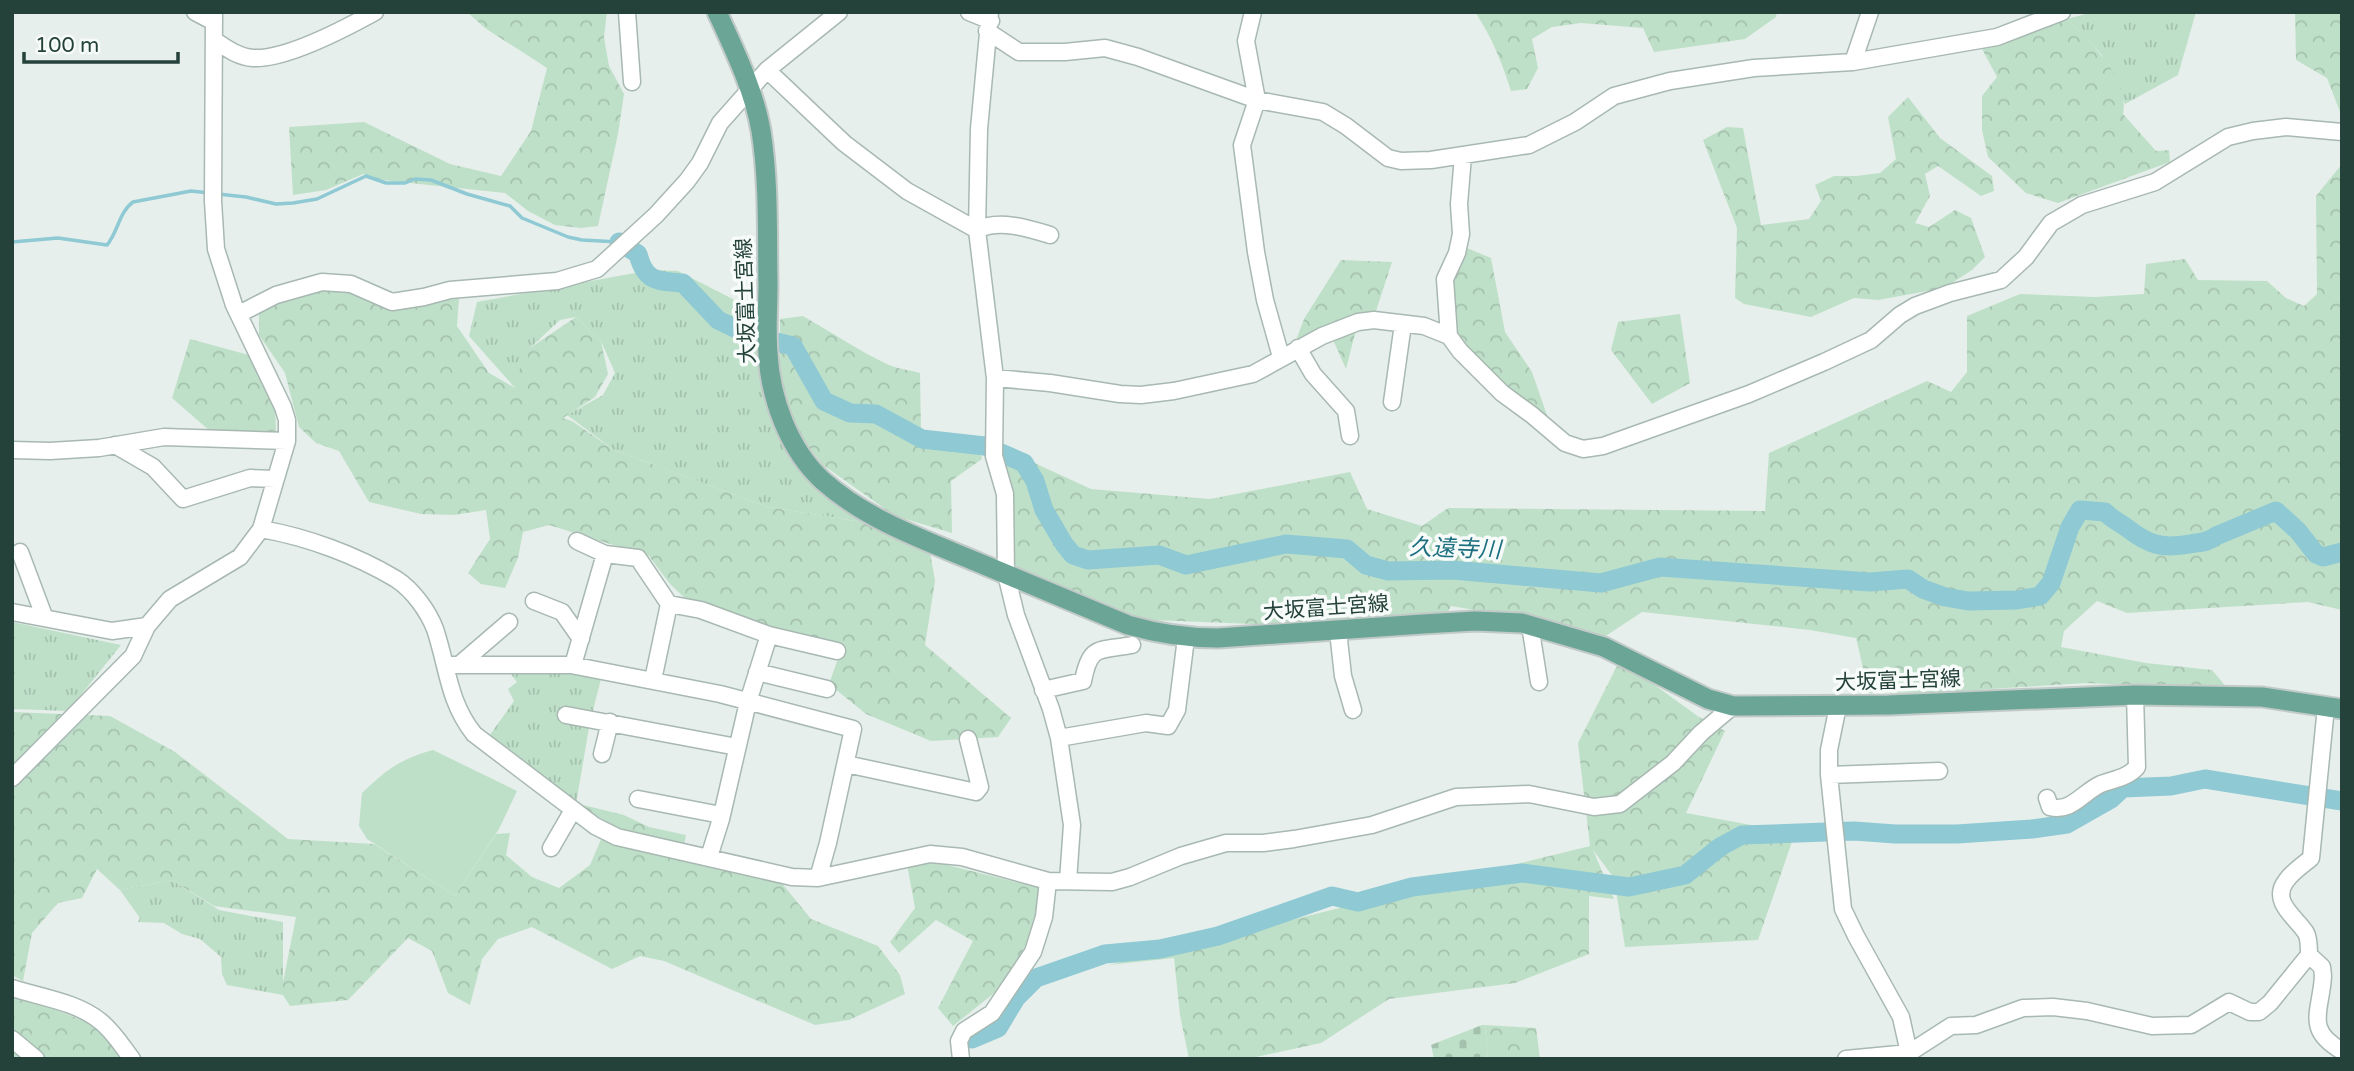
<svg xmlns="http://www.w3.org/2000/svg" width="2354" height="1071" font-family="'Varela Round','Noto Sans JP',sans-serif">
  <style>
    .grass { fill: url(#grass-tufts) }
    .forest { fill: url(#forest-crowns) }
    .cemetery { fill: url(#cemetery-stones) }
    .pitch { fill: #bfe0c8 }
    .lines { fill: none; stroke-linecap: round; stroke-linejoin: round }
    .stream { stroke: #8ec9d4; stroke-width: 3.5 }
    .river { stroke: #8ec9d4; stroke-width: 19 }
    .minor-casing { stroke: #a8b8b2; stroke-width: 19 }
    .major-casing { stroke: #c2cac8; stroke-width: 23 }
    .minor { stroke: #fff; stroke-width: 16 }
    .major { stroke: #6aa596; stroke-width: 19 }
    .labels { text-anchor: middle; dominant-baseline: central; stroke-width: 7; stroke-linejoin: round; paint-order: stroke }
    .street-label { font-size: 21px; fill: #24423a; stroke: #f7fbf9 }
    .water-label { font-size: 23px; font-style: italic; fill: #1c6f80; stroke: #f7fbf9 }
  </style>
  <defs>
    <pattern id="grass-tufts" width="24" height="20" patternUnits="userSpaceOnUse" patternTransform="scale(1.75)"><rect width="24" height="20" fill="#bfe0c8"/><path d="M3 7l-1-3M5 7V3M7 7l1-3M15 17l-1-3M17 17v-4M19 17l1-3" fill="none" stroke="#a4c1ad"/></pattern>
    <pattern id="forest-crowns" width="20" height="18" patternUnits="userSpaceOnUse" patternTransform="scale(1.75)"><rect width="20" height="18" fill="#bfe0c8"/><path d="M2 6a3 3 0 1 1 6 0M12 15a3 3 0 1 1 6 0" fill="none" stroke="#a4c1ad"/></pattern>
    <pattern id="cemetery-stones" width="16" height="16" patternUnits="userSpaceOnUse" patternTransform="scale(1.75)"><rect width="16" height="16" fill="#bfe0c8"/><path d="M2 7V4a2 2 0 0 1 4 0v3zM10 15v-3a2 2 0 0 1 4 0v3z" fill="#a4c1ad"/></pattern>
  </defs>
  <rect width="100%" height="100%" fill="#e6efeb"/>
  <!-- grass -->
  <path class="grass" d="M2093,12H2196L2178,75L2125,104L2101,54L2067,19Z
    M651,270L678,271L758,312L766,398L827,495L862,522L768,507L614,450L567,415L603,395L615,373L601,341L576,317L560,320L529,349L515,388L469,336L477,302Z
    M12,622L121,645L68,711L12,709Z
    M511,669L602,675L590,722L576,804L487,739L514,701L508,689L517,682L510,673Z
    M172,880L219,910L283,922V995L227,985L222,974L221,957L200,939L182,934L164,923L138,922L140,918L120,890Z"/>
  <!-- forest -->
  <path class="forest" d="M467,12H607L604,37L609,66L624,94L618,134L598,226L581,228L555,225L528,211L505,193L382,180L363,174L326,190L293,195L289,127L364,122L450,164L501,176L531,131L547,68L485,28Z
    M1475,12H1777L1776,17L1745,39L1654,52L1643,28L1581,23L1552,27L1532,39L1538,68L1527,89L1511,91C1502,63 1492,37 1475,12Z
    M2295,12H2342V117L2327,78L2296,60Z
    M2067,19C2090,42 2130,79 2123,114L2156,151L2169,150L2170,162L2058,203L2026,193L1988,157L1982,130V96L1997,77L1981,47Z
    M1908,97L1940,138L1992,176L1994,191L1981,196L1938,166L1925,174L1930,196L1915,223L1929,227L1955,210L1971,218L1985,257L1972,270L1944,288L1878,300L1854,298L1811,317L1744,304L1735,298L1737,228L1703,140L1727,127L1743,128L1761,225L1809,219L1821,201L1815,185L1834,176H1856L1880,173L1896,159L1888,117Z
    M2342,164V610L2308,602L2127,613L2097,601L2064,631L2061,647L2146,663L2212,670L2228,689L2085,683L1944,692L1869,693L1856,638L1810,630L1642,612L1604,637L1543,622L1451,606L1444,619L1281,625L1127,619L1034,579L1014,565L1007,479L1002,448L1091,489L1210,499L1350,472L1367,509L1422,526L1448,508L1765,511L1769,453L1927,381L1951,392L1967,372V316L2020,294L2095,297L2144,294L2146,264L2185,259L2198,280L2267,281L2286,298L2304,306L2317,294L2316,196Z
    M1462,246L1491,258L1505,332L1532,372L1549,421L1502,393L1451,338L1445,279Z
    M1341,260L1392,262L1374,317L1358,322L1346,369L1330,333L1292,351L1304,319Z
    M346,287L393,310L459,298L457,326L489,373L515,388L524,352L576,317L601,341L608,374L595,397L563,418L572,421L614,450L768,507L862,522L930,552L935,581L925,645L1011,718L998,737L931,741L866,714L829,684L840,653L690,603L670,584L649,556L549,525L523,532L518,558L505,588L481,584L468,573L490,539L486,510L454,515L421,514L369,502L339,451L316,443L299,427L285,373L259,335V313C289,293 312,290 346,287Z
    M1680,314L1690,383L1652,404L1611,350L1618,322Z
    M803,316C831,332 859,351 889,365C898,369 910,370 920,373L921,432L978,437L982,459L951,481L952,533L895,516L823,465L803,440L786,413L780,378V319Z
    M190,339L249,355L275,407L276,432L210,431L172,398Z
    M1620,660L1699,717L1725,731L1686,813L1795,833L1758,940L1625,947L1614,878L1593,850L1614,899L1589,896V954L1515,983L1389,999L1321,1043L1247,1059H1189L1180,1015L1174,958L1109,965L1590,846L1578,743Z
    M12,712L110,716L175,752L288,839L374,844L455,896L496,834L510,833L506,855L532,877L559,888L590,865L602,837L670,857L780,881L811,919L878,946L900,975L905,994L849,1020L815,1025L664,961L640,956L612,969L532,927L498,939L482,959L470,1005L448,993L432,951L408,938L348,1000L290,1006L281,992L296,917L214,906L172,880L120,890L97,869L82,898L58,903L32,933L23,981L12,975Z
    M575,803L624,815L649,827L686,835L684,845L626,833Z
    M935,862L1040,888L1033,932L1003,986L953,1026L938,1008L973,941L936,920L899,953L890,942L915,908L907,864Z
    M12,992L84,1021L102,1032L125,1059H12Z
    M1485,1025L1536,1028L1540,1059H1488Z"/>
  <!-- cemetery -->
  <path class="cemetery" d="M1482,1025H1485L1488,1059H1434L1431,1045Z"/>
  <!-- pitch -->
  <path class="pitch" d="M433,750L517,791L499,829L455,896L367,839L359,826L362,793C386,770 400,759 433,750Z"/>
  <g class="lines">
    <!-- stream -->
    <path class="stream" d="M218,194L246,197L276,204L293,203L317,199L366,176L386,183H405L415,179L431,180L467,194L510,206L522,218L568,237L582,240L619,242
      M12,242L58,238L107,245C118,232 119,212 133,202L191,191L210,193"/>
    <!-- river -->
    <path class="river" d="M619,242L638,254C645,282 657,281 683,283L718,320L751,336L793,346L824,401L850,413L876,414L922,439L985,446L1024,463L1035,481L1044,510L1064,544L1073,555L1088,560L1159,555L1186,565L1286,544L1347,549L1366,565L1388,571L1453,570L1601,583L1660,567L1870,582L1908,579L1923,589L1945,597L1968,601L2017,600L2040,596L2051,583L2070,527L2080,510L2105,512C2113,520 2119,522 2127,528C2149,545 2162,549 2190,544C2200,542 2207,543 2216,536L2276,511L2298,531L2316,554L2323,557L2342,552
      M972,1039L998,1028L1016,998L1036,978L1105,954L1160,949L1218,936L1332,896L1358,902L1412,887L1522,873L1629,887L1685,875L1720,847L1742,835L1854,831L1895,834H1957L2032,829L2067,824L2111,799L2123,788L2171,786L2205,779L2342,801"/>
    <!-- minor casing -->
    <g class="minor-casing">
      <path id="minor" d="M195,12L214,22
        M627,12L632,82
        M969,12L991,21
        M990,12L979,129L977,230L995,378L994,456L1005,494L1006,574L1016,615L1051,709L1059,738L1072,825L1068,881
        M1253,12L1246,41L1257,100L1242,145L1256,252L1265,300L1281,357
        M987,31L1019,52H1065L1105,48L1138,57L1257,100L1323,112L1346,126L1388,158L1401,161L1431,160L1529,145L1575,122L1614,96L1670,81L1754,68L1853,62L1997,37L2062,12
        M214,40C226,48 238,57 253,58C285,60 346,28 375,12
        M1853,62L1870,12
        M767,70L844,143L907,191L977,230
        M977,230C999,219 1027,228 1050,235
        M239,314L276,295L322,282L351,284L392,302L424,297L450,290L557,281L597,269L656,215L687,181L700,163L720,123L767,70L839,12
        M1449,336L1445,279L1457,253L1461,234L1459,204L1463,156
        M1298,348L1313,374L1346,411L1350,436
        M995,378L1050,383L1120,394L1141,395L1174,391L1253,374L1322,336L1358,322L1374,320L1424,326L1449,336L1460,351L1502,393L1532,415L1565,443L1583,449L1603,446L1749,394L1824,362L1871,340L1900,315L1915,306L1950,293L2001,280L2026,257L2051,223L2082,205L2155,182L2228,137L2253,131L2286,127L2342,132
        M1392,402L1403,324
        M115,445L153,467L183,499L250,478L276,479
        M12,450L50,451L99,448L164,437L287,441
        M261,529C307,537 356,555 396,579C413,590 428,611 435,629C448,668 448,701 474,734L595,826L617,837L792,877L818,878L930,854L962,857L1048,881L1112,882L1130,877L1181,856L1226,843H1263L1294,839L1372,825L1456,797L1529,794L1594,807L1620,804L1673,763L1701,733L1733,706
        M577,541L605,554L638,558L669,604L701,610L769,635L837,651
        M20,552L44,616
        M534,601L562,612L581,639
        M12,612L112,631L147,626
        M1530,625L1539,682
        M1338,631L1343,676L1353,710
        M446,665H571L720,694L853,729L828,843L818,878
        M459,665L509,622
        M573,665L605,554
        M757,672L827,689
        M653,680L669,604
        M1043,690L1083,681C1090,644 1099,651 1132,645
        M1838,706L1829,750V775L1843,909L1856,936L1901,1017L1909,1053
        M566,715L737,747
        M1059,738L1146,723L1168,726L1177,710L1186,638
        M602,754L610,722
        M846,764L976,792L980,787L968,739
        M1829,775L1939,771
        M12,778L133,656L147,626L170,599L240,557L261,529L287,441V420L283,407L234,305L216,249L213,201L214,12
        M2047,798L2050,807C2071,813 2083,792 2101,784C2114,779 2127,778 2137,767L2135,695
        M638,799L721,815
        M551,848L573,810
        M709,857L721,819L748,702L769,635
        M2309,955L2322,967L2323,976C2321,1012 2304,1029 2342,1051
        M12,988C40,997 77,1002 100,1021C113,1031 122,1046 132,1059
        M12,1039L36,1059
        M961,1059L959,1041L964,1031L992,1013L1033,952L1044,917L1048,881
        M1846,1059L1909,1053L1951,1026L1976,1025L2023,1008L2053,1007L2087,1011L2152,1026L2191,1025L2229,1002L2250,1012H2259L2270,1003L2309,955C2309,949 2309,938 2306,933C2297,918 2270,902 2286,881C2292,872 2303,865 2311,858L2326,707"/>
    </g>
    <!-- major casing -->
    <g class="major-casing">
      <path id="major" d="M717,12C734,49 754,90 761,131C769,181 767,233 768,284C768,307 766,330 768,353C770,398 789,450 823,481C867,520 924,540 977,562C1027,583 1078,604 1128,625C1159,634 1186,638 1218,638L1423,624L1475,621L1522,623L1604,647L1708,699L1733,706L1889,705L2135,695L2262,697L2342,709"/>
    </g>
    <!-- minor -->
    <use href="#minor" class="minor"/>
    <!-- major -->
    <use href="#major" class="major"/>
  </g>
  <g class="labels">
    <!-- street labels -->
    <g class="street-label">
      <text transform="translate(746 301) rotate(-92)">大坂富士宮線</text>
      <text transform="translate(1326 608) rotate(-4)">大坂富士宮線</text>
      <text transform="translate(1898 681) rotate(-2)">大坂富士宮線</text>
    </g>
    <!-- water labels -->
    <g class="water-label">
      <text transform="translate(1455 549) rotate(2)">久遠寺川</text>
    </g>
  </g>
  <!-- border -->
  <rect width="2354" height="1071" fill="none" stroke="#24423a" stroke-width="28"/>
  <!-- scale -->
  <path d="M24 52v10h154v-10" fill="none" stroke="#24423a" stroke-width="3.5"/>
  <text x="35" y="52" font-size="21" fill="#24423a" stroke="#f7fbf9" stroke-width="5" paint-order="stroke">100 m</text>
</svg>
